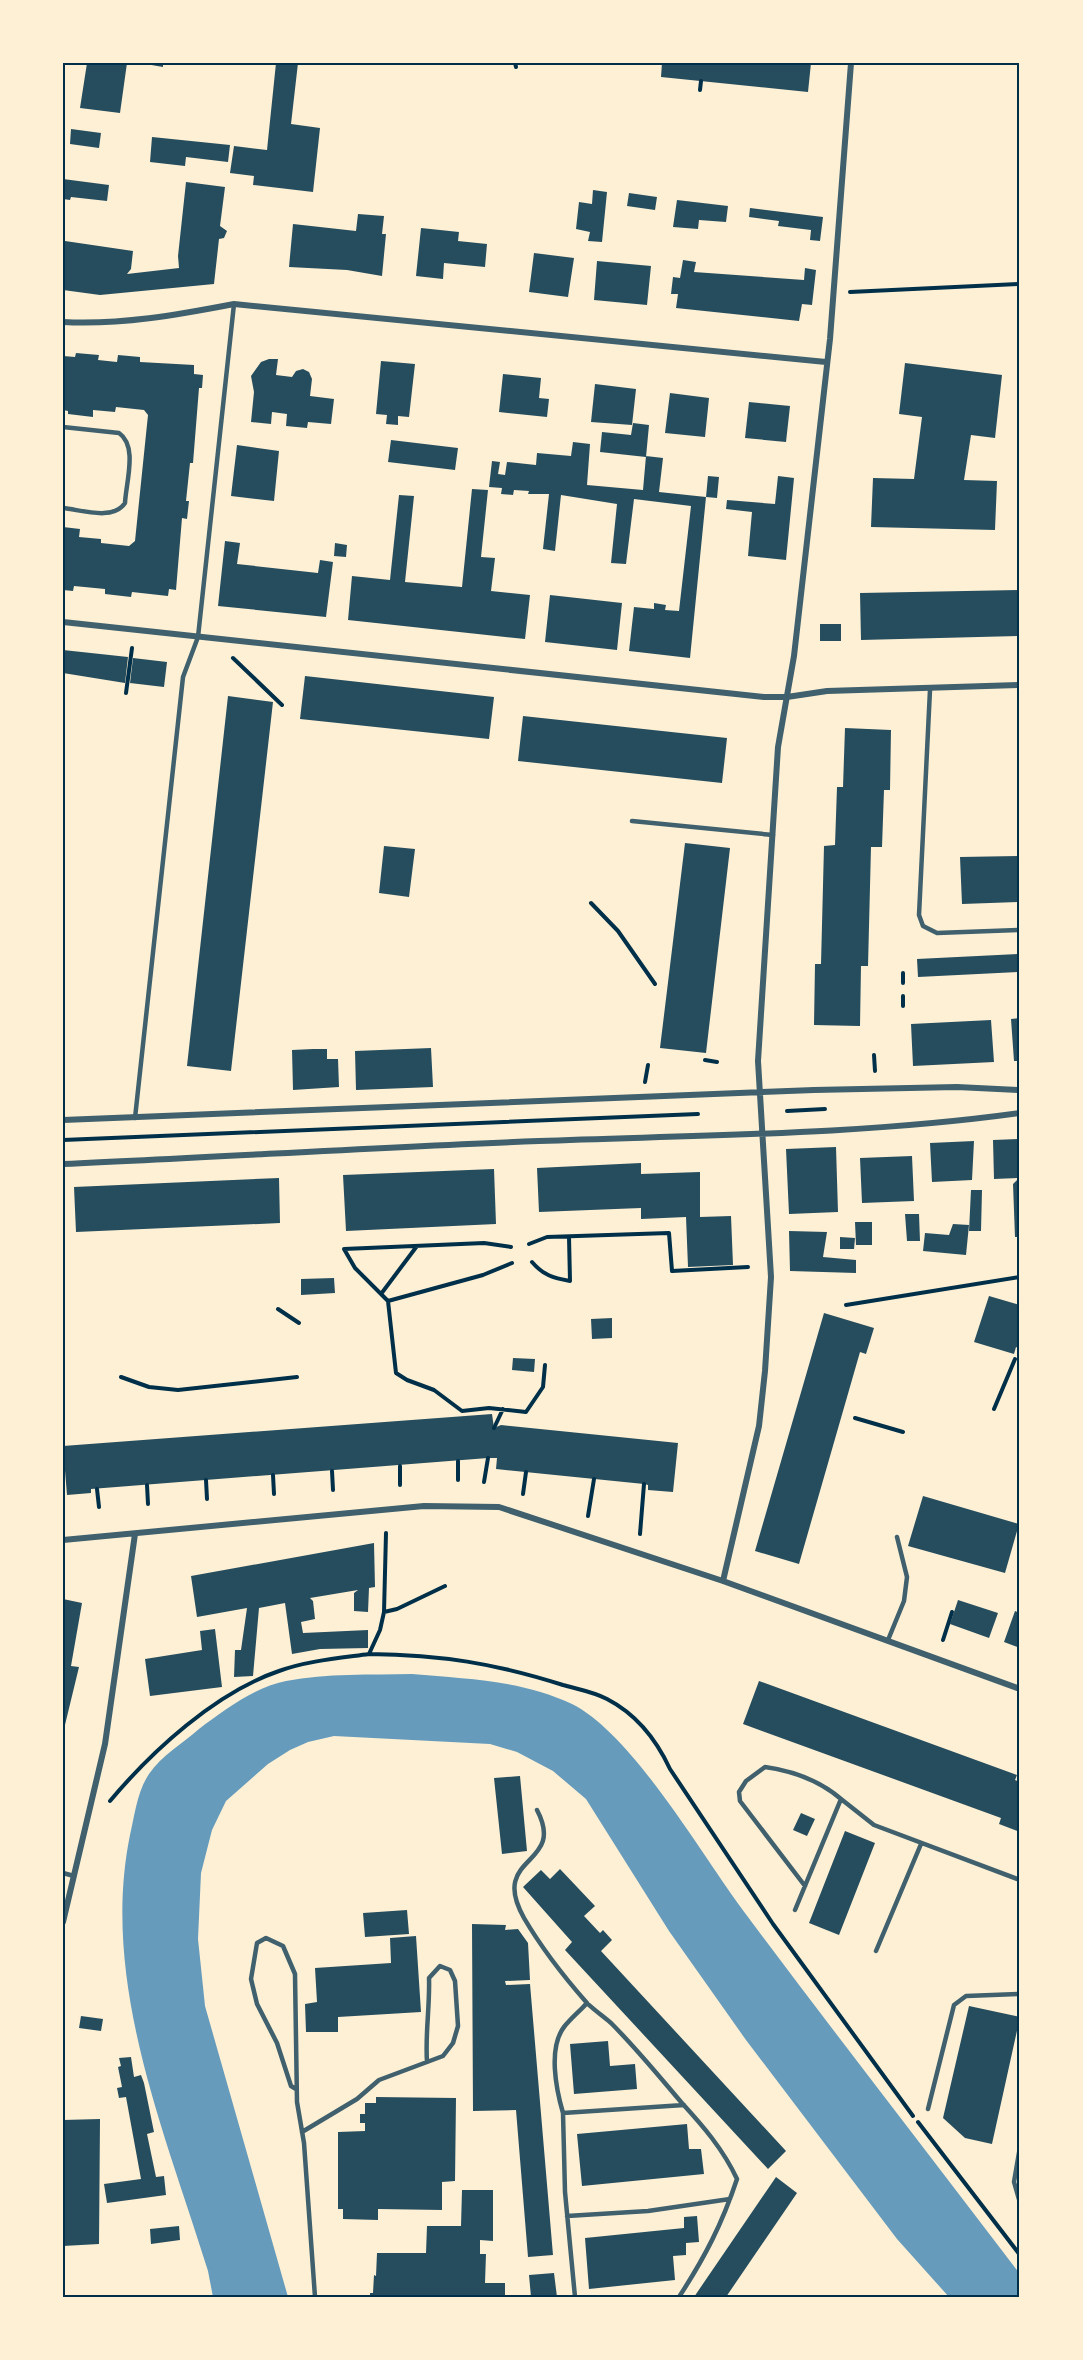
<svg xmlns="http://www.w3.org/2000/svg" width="1083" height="2360" font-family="Quicksand,sans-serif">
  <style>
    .water { fill: #669bbc }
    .building { fill: #264d5e }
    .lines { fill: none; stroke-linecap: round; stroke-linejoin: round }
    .path { stroke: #003049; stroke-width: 4 }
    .service { stroke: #3f606c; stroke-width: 4.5 }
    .minor { stroke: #3f606c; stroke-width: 6 }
    .neatline { fill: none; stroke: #003049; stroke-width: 2 }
  </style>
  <rect width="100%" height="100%" fill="#fdf0d5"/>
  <!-- water -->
  <path class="water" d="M412,1674C467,1679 522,1680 572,1704C632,1734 700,1852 742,1909C833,2031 927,2152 1020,2274V2297H949L897,2239L746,2040L669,1931L586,1799L553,1771L517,1752L490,1744L334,1736L308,1742L290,1750L268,1764L226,1801L212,1830L201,1873L198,1939L205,2006L288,2297H213L208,2271C165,2132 100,1982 130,1835C135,1814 137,1792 149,1774C161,1756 183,1743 199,1729C224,1710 255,1687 286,1681C327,1673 371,1675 412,1674Z"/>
  <!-- building -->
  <path class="building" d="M87,63H127L120,113L80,108Z
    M140,63H163V67Z
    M276,63H298L291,124L320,128L313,192L253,185L254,176L230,173L234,146L267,150Z
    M662,63H811L808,92L661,77Z
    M71,129L101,133L99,148L70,144Z
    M152,137L230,145L228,162L186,157L185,166L150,162Z
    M63,179L109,185L107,201L71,197L70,200L63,199Z
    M186,182L225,187L220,226L227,231L224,238L219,239L214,284L100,295L63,290L65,241L133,251L131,269L127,274L179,268L178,256Z
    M593,190L607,192L602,242L588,241L590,232L576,229L579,202L592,204Z
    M629,193L657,197L655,210L627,206Z
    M677,200L728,206L726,222L699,220L698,229L673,227Z
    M750,208L823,217L820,241L810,240L811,230L778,226L779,221L749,217Z
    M358,214L384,216L382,234H386L382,276L347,270L289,267L293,224L356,231Z
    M421,228L459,232L458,241L487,244L485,267L444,263L443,279L416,276Z
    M534,253L574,258L568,297L529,292Z
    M683,260L696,262L694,272L804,280L805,268L816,270L812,305L802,304L799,321L676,308L678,294H671L673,277L680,278Z
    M597,261L651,266L647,305L594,300Z
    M76,353L99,355L98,360L117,362L118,355L140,357V362L194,365V374L203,375L202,388H199L193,463H190L186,501H189L187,519L182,518L176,590L169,589L168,596L132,592L131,597L105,594V589L74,586L73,591L63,590V527L80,529L79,537L101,539V543L129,546L135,541L148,415L144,410L116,407L115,412L93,410V417L68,414V411L63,410V356L75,357Z
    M269,359H278L276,375L292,377L296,371L303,369L309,372L312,379L310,396L334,399L331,424L308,422L307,428L286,426L287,414L272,412L271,424L251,422L254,392L251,376L261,362Z
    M381,361L415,364L409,417L398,416V425L386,424L387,415L376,414Z
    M905,363L1002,375L995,438L971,435L964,480L997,481L995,530L871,527L873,478L914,479L922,417L899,414Z
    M503,374L541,378L539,398L549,399L547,417L499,412Z
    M595,384L636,389L632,425L591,422Z
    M670,393L709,398L705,437L665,433Z
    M749,402L790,406L786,442L745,438Z
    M633,423L649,425L646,457L600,452L602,432L631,435Z
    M391,440L458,448L455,470L388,462Z
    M573,442L590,444L587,485L643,490L646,456L663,458L659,492L706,497L708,476L719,477L717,498L706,497L690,658L629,651L634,607L654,609V603L666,605L665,610L679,611L691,506L634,499L626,564L611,563L617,504L561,495L555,551L543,549L549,494H528L529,491L514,490L513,495L501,494L502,488L489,487L492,461L500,462L498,474L505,475L507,462L536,465L537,453L571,456Z
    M237,445L279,451L274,501L231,496Z
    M778,476L794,478L786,560L748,556L752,512L726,509L727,500L775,504Z
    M472,489L488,490L481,557L495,558L491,591L530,595L525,639L348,620L352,576L390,580L399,495L414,496L405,582L462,587Z
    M225,541L240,543L237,564L318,573L320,560L333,562L326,617L218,606Z
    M335,543L347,545L346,557L334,556Z
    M1020,590V636L861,640L860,593Z
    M550,595L622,603L617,650L545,642Z
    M820,624H841V641H820Z
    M63,650L128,657L125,683L63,673Z
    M133,658L167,662L164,687L130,683Z
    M305,676L494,697L489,739L300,719Z
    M228,696L273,702L231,1071L187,1066Z
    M523,716L727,738L722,783L518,761Z
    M845,728L891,730L890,790H884L882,847H871L868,966H861L860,1026L814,1025L815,964H821L824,846L835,845L837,787H843Z
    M685,843L730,848L706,1053L660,1048Z
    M384,846L415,849L409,897L379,893Z
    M1020,856V902L962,904L960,857Z
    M1020,954V972L918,977L917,959Z
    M1020,1018V1061H1014L1011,1019Z
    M991,1020L994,1062L913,1066L911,1024Z
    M431,1048L433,1087L356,1090L355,1051Z
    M313,1049H327V1059H338L339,1087L293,1090L292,1050Z
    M1020,1139V1237H1015L1013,1184L1019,1178L994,1179L993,1140Z
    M974,1141L972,1180L932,1182L930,1143Z
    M836,1147L838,1212L789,1214L786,1149Z
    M912,1156L914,1201L862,1203L860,1158Z
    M641,1163V1174L700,1172V1217L731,1216L733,1265L688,1267L686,1217L641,1219V1208L539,1212L537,1168Z
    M494,1169L496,1224L346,1231L343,1175Z
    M279,1178L280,1223L76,1232L74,1187Z
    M971,1190H982L981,1231H969Z
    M905,1214H919L920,1241H907Z
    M855,1222H872V1245H856Z
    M953,1224L969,1225L966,1255L923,1251L925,1233L949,1235Z
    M789,1231L827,1232L823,1257L856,1260V1273L790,1271Z
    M840,1237L855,1238L854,1249H840Z
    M334,1278L335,1293L301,1295V1279Z
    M989,1296L1020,1305V1349L1016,1347L1014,1354L974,1342Z
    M824,1313L874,1328L866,1354L860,1352L799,1564L755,1551Z
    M612,1318V1338L592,1339L591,1319Z
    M513,1358L535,1359L534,1372L512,1370Z
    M492,1414L494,1428L501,1425L678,1443L673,1492L648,1490V1485L644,1484L496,1469L497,1458H488L91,1489V1493L67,1495L63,1446Z
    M923,1496L1019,1524L1005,1573L908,1546Z
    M374,1543L375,1587L369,1588L368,1612L354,1611V1593L358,1590L310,1598L313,1601L315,1619L301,1622L303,1633L368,1630V1648L320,1649L292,1654L285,1603L259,1608L253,1676L234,1677L235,1650H241L247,1608L197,1617L191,1576Z
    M63,1599L82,1603L71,1666L79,1667L64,1729Z
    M958,1600L998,1613L989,1638L950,1624Z
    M1015,1611L1020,1613V1648L1004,1642Z
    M215,1629L222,1687L150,1696L145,1659L202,1650L200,1631Z
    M759,1681L1017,1775L1015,1780L1020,1782V1832L999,1824L1001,1818L743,1724Z
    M520,1776L527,1851L502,1854L494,1778Z
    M801,1813L815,1819L807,1836L793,1830Z
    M845,1831L875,1843L839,1935L809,1923Z
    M560,1869L595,1906L584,1916L600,1933L603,1930L612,1940L601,1951L786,2151L768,2169L565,1950L572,1942L523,1887L541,1870L550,1879Z
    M407,1910L409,1934L365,1937L363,1913Z
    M472,1924L506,1925L505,1930L518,1929L528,1943L530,1980L505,1981L506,1985L530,1984L553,2255L528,2257L516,2110L473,2111Z
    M416,1936L421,2012L338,2017V2032H306L305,2004L317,2002L315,1968L391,1963L390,1938Z
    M969,2006L1020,2017L992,2144L965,2138L943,2118Z
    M81,2016L103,2019L101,2031L79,2028Z
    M608,2041L610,2066L635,2064L637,2089L574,2094L570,2044Z
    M131,2057L134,2077L141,2075L144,2083L154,2132L147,2134L156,2177L164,2176L166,2195L107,2203L104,2184L141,2179L126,2097L119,2098L117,2088L122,2087L118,2067L121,2066L119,2058Z
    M376,2097L456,2098L455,2181L442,2182V2210L378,2209V2220L343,2219V2209H338V2132L365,2131V2123H360V2114H365V2103H376Z
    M100,2119L99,2244L63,2246V2120Z
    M687,2124L689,2149H701L704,2174L582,2186L577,2134Z
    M776,2177L797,2193L726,2297H694Z
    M462,2190H493V2241L480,2240V2254H486L485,2283H505V2297H370V2293H373L374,2275L376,2276L377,2253H426L427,2226H461Z
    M697,2216L699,2242L686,2243V2255L673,2256L675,2280L589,2289L585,2238L684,2228V2217Z
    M179,2226L180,2240L151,2244L150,2229Z
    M554,2273L557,2297H531L529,2275Z"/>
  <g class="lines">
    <!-- path -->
    <path class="path" d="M515,63L516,67
      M700,90L701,81
      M850,292L1020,284
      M233,658L282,705
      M126,693L132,648
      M591,903L618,931L655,984
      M903,973V983
      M903,1006V996
      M874,1055L875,1071
      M705,1060L717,1062
      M645,1082L648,1065
      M787,1111L825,1109
      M63,1140L698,1114
      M529,1244L547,1237L669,1233L672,1271L748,1267
      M511,1247L484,1243L344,1249L355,1268L388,1301L396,1373L407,1380L434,1390L462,1411L489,1408L526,1412L543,1387L545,1365
      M532,1262C543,1275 553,1278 570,1281L569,1237
      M381,1294L417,1246
      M388,1301L483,1275L512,1263
      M846,1305L1020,1277
      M278,1309L299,1323
      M121,1377L149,1387L178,1390L297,1377
      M994,1409L1015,1359
      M855,1418L903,1432
      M494,1428L503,1409
      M400,1466V1485
      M332,1471L333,1490
      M273,1475L274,1494
      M206,1480L207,1499
      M458,1480V1461
      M484,1482L488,1458
      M147,1485L148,1504
      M97,1489L99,1507
      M523,1494L526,1472
      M588,1516L594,1479
      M640,1534L644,1484
      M384,1612L386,1533
      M943,1640L952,1612
      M369,1654C441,1655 494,1663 563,1685C577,1689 594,1692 607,1699C636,1714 657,1741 670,1769L773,1924L913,2116
      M110,1801C152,1751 215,1693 279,1671C306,1661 340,1658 369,1654L380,1630L384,1612L397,1609L445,1586
      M918,2122L1020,2255"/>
    <!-- service -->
    <path class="service" d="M63,427L119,433C138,446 126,482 125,503C113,521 82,510 63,508
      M930,690L919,915L923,926L937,933L1020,930
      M632,821L773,835
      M135,1118L183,677L198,637L234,304
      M888,1640L904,1601L907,1577L897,1537
      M537,1810C567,1867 488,1854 524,1918C541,1947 565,1978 587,2003C594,2010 603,2016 611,2023C636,2048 658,2075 681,2102C703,2126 723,2149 737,2179C722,2224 705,2257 679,2297
      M63,1873L74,1876
      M805,1886L740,1801L739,1792L746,1781L765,1767C793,1771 820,1781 841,1799
      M795,1910L841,1799L874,1825L1020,1880
      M876,1951L921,1844
      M587,2003C580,2011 571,2018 564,2027C548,2048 556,2089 563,2113L684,2105
      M296,2089L291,2086L277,2043L257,2004L251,1979L257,1943L266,1938L283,1946L295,1974L297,2102L304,2143L315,2297
      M928,2109L954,2005L966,1996L1020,1994
      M563,2113L565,2192L575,2297
      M302,2132L357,2099L379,2080L443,2056L453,2043L458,2026L455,1981L450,1970L440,1966L429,1978C430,2006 425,2034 427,2062
      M1020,2147L1014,2182L1020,2203
      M567,2216L648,2211L730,2199"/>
    <!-- minor -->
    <path class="minor" d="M63,322C121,325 177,315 234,304L826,362
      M63,622L764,697H787L827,691L1020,685
      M63,1120L814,1090L957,1087L1020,1090
      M63,1164C222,1157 381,1147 539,1141C699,1135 861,1135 1020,1113
      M63,1540L424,1506L499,1507L723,1581L1020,1689
      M723,1581L759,1426L765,1371L771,1277L758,1061L778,747L794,656L830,339L851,63
      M63,1922L105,1744L135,1534"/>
  </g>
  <!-- border -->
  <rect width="1083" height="2360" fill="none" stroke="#fdf0d5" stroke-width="129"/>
  <rect x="64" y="64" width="954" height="2232" class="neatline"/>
</svg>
